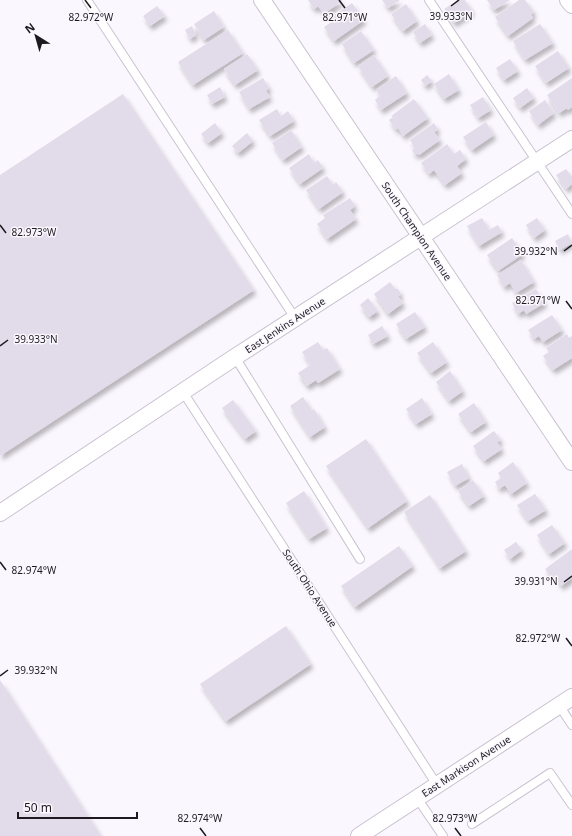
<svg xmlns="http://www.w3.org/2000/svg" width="572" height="836" font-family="'Noto Sans',sans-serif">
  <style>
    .building { fill: #e2dbe9; filter: url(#shadow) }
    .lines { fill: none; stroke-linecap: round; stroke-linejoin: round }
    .service-casing { stroke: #c9c3d0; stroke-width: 10 }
    .minor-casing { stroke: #c9c3d0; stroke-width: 18 }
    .service { stroke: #fff; stroke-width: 8 }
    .minor { stroke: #fff; stroke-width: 16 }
    .ticks { fill: none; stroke: #1c1a1f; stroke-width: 1.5 }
    .labels { text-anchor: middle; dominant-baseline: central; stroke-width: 3; stroke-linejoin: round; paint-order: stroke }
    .street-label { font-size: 10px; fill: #1c1a1f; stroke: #fbf7ff }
    .ticks-label { font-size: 10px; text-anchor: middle; fill: #1c1a1f; stroke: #fbf7ff; stroke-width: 3; stroke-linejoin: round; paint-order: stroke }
  </style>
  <defs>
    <filter id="shadow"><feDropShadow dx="2.5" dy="4.5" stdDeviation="2" flood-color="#0004"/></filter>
  </defs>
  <rect width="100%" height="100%" fill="#fbf7ff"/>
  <!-- building -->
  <path class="building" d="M308,0H343L324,14L318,6L314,9Z
    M382,0H400L388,8Z
    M458,0H465L472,11L454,23L444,9Z
    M487,0H510L494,10Z
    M519,0H525L534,12L531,14L533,18L508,36L495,17Z
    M352,3L364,20L334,41L324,27L333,21L331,17Z
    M406,4L417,21L403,31L391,14Z
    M157,6L165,16L150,26L143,16Z
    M214,11L224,27L204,40L194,24Z
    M425,24L432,35L420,43L413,32Z
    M540,24L553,43L525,60L513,41Z
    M192,26L196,35L190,39L185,30Z
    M228,30L243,53L193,85L178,62Z
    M361,31L374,50L354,63L342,44Z
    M558,51L569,68L546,83L535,66Z
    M247,54L258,70L235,85L224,69Z
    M374,55L388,76L372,87L358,66Z
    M510,59L518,71L504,80L496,68Z
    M449,74L459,90L444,99L434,84Z
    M427,75L432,81L425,86L421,80Z
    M396,76L407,93L381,110L375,100L380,96L376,90Z
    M263,78L269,88L266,91L270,97L249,109L239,92Z
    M572,78V107L568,110L567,108L559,113L547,95Z
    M220,87L225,97L212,104L207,95Z
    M527,88L534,98L520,108L513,98Z
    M123,94L254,290L0,456V175Z
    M483,97L491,110L478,118L470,105Z
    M414,99L428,118L403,136L398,128L396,130L389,120L393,117L391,116Z
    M545,100L554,113L538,125L529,111Z
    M277,109L281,116L288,111L294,121L270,136L259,120Z
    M486,122L494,135L472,150L463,137Z
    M215,123L222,133L208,143L201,134Z
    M434,123L438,129L434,132L440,140L419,155L417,153L415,155L412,150L415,148L410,140Z
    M291,130L302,147L283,160L272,143Z
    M247,133L253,141L238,153L232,146Z
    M447,144L454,154L460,150L466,159L457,166L462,173L445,185L434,170L429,174L421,163Z
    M309,154L314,163L318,160L323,168L300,184L289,168Z
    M566,169L572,177V184L566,189L556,175Z
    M327,176L333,185L336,182L343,192L319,209L306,190Z
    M350,198L355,206L350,210L356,219L327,239L317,224L325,218L323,215Z
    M482,218L489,230L498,225L502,232L479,246L467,226Z
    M537,218L545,230L534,238L526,225Z
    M568,234L572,243L560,250L555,241Z
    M512,238L523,254L498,271L487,255Z
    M521,260L534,282L516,293L510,283L504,287L497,275Z
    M390,282L395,289H398L401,294L398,296L403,303L388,314L374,294Z
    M536,289L545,303L526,314L524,310L518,314L512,303Z
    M368,298L378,311L369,317L360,305Z
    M415,312L425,327L406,339L396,324Z
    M552,315L562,330L543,342L539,336L534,339L528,330Z
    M382,326L388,336L373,344L368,335Z
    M567,334L569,338L572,336V358L553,370L543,356L549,352L546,348Z
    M318,342L323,350L327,348L340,369L318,383L316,380L307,386L298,373L310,365L302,352Z
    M433,342L447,362L431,373L417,353Z
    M450,371L463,391L449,401L436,382Z
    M303,397L312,411L314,409L325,427L310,437L290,406Z
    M422,398L432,414L416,424L406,409Z
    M233,400L256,431L245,439L222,408Z
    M474,403L486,422L471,432L458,414Z
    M494,431L501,440L497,442L502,449L484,461L473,446Z
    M366,439L407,501L368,528L326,466Z
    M513,462L527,483L511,494L505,485L499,489L495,482L501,478L498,473Z
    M462,464L469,478L455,486L447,472Z
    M473,480L484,496L469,506L458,491Z
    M304,491L327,528L309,539L286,503Z
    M535,494L546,510L528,521L517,505Z
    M430,495L466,551L440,568L404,512Z
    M552,525L565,543L549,554L537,535Z
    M516,542L522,550L510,559L504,550Z
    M399,546L413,566L355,607L341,586Z
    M572,549V578L561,586L554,576L549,575L545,569Z
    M286,626L311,664L226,721L200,684Z
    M0,680L101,836H0Z"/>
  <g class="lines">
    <!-- service casing -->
    <g class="service-casing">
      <path id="service" d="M87,0L295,318
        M429,0L572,214
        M235,357L360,559
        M183,392L437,785
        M559,705L572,725
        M417,798L443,836
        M472,824L550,773L572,805"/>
    </g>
    <!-- minor casing -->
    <g class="minor-casing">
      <path id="minor" d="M262,0L572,462
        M568,0L572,5
        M0,513L232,359L572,139
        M359,836L572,697"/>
    </g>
    <!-- service -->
    <use href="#service" class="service"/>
    <!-- minor -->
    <use href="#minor" class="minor"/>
  </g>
  <!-- ticks -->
  <path class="ticks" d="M85,0L91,8M339,0L345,8M451,6L459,0M0,225L6,233M564,251L572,245M566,301L572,309M0,346L8,340M0,562L6,570M564,582L572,576M566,638L572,646M0,676L8,670M200,828L206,836M455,828L461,836"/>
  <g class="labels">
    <!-- street labels -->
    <g class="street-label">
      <text transform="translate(417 231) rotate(56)">South Champion Avenue</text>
      <text transform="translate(285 325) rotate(-33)">East Jenkins Avenue</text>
      <text transform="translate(310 588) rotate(57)">South Ohio Avenue</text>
      <text transform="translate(466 766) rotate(-33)">East Markison Avenue</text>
    </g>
  </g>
  <g class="ticks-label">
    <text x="451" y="20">39.933°N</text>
    <text x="91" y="21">82.972°W</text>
    <text x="345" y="21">82.971°W</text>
    <text x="34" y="236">82.973°W</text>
    <text x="536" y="255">39.932°N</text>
    <text x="538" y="304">82.971°W</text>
    <text x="36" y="343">39.933°N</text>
    <text x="34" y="574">82.974°W</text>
    <text x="536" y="585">39.931°N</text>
    <text x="538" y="642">82.972°W</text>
    <text x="36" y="674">39.932°N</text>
    <text x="200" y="822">82.974°W</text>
    <text x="455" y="822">82.973°W</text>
  </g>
  <!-- north arrow -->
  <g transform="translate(36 36) rotate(323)" stroke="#fbf7ff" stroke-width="3" paint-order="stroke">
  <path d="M0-3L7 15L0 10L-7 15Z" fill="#1c1a1f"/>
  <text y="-6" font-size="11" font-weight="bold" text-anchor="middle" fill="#1c1a1f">N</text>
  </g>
  <!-- scale -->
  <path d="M18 812v6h119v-6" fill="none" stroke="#1c1a1f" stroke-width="2"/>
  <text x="24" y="812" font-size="12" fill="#1c1a1f" stroke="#fbf7ff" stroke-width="3" paint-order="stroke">50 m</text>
</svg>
